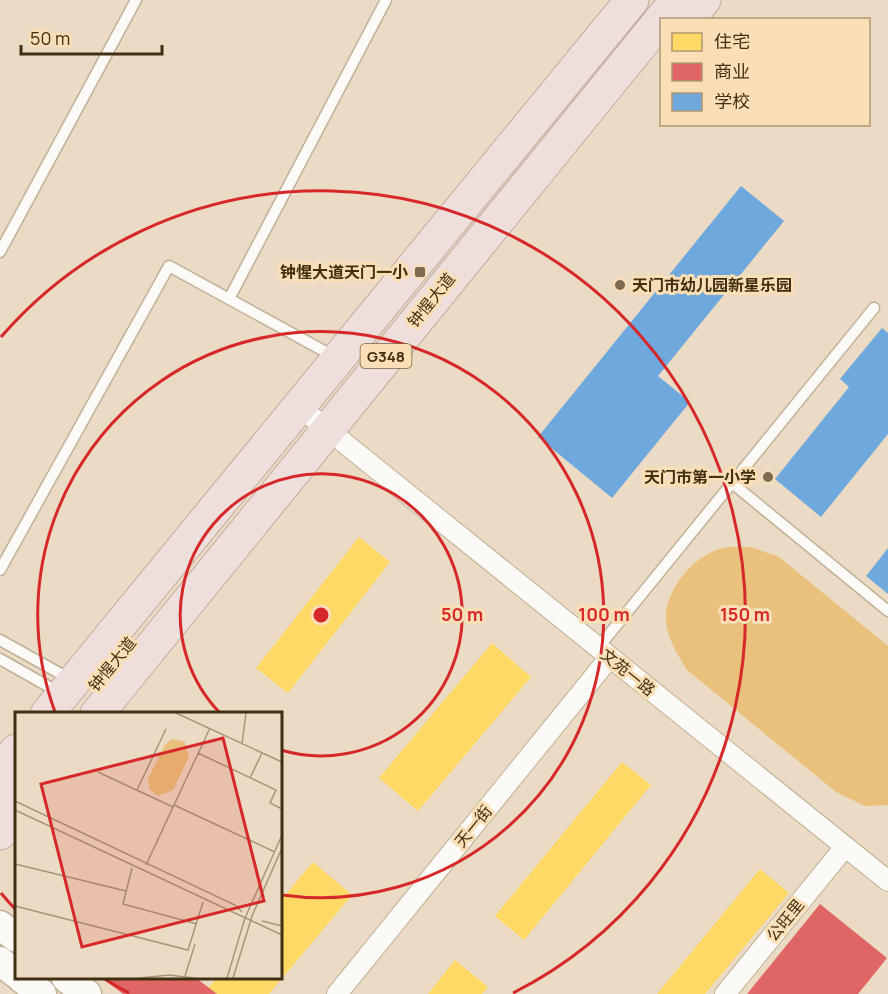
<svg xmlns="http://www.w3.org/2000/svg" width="888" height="994" font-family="Manrope,'Noto Sans SC',sans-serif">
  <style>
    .green { fill: #eac17c }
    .homes { fill: #ffd966 }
    .shops { fill: #e06666 }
    .schools { fill: #6fa8dc }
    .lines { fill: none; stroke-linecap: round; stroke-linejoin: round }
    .lane-casing { stroke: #bfb097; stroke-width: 13 }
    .street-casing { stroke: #bfb097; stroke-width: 22 }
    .secondary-casing { stroke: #bfb097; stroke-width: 31 }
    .highway-casing { stroke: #c1aa9f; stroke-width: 35 }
    .lane { stroke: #fcfaf6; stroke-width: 10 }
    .street { stroke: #fcfaf6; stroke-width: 20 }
    .secondary { stroke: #fcfaf6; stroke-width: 28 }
    .highway { stroke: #eededc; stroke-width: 33 }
    .ring { fill: none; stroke: #d62828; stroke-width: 3 }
    .poi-dot { fill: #7c6b50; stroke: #fadeb5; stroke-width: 2 }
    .labels { text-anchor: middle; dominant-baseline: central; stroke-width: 6; stroke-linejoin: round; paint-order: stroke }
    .shield { fill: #fadeb5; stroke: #786442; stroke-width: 1.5 }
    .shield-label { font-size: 15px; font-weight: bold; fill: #412f11 }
    .poi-label { font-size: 16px; font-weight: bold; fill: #412f11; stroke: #fadeb5; text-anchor: end }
    .street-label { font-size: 16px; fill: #412f11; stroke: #fadeb5 }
    .inset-road { fill: none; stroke: #a7967c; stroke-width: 1.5 }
    .view { fill: #d62828; fill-opacity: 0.15; stroke: #d62828; stroke-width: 3 }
    .inset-edge { fill: none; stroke: #412f11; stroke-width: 3 }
    .centre { fill: #d62828; stroke: #fadeb5; stroke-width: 3 }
    .ring-label { font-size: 18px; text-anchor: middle; font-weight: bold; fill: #d62828; stroke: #fadeb5; stroke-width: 6; stroke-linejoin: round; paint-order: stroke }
  </style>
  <rect width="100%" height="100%" fill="#ebdbc4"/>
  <!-- green -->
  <path class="green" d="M751,547L779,557L888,646V805L865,806L836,792L687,670C677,653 665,636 666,615C667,587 697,553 723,548C732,546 742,547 751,547Z"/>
  <!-- homes -->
  <path class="homes" d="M359,537L390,562L288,693L256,668Z
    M492,643L531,677L418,811L379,778Z
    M622,762L651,785L524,940L495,916Z
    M313,862L352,895L269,994H217L208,988L217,978H280V901Z
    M760,869L789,893L705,994H657Z
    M455,960L488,987L482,994H428Z"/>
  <!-- shops -->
  <path class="shops" d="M820,904L887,958L858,994H747Z
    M102,978H196L217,994H123Z"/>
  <!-- schools -->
  <path class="schools" d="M741,186L784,221L658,376L690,402L612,498L538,437Z
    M882,328L888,333V434L821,517L775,479L849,387L840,379Z
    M888,548V594L866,576Z"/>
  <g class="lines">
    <!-- lane casing -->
    <g class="lane-casing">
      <path id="lane" d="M0,252L136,0
        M229,299L386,0
        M732,483L888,611
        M0,570L169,266L335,357
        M0,640L70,679
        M598,648L874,308
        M0,659L60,693"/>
    </g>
    <!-- street casing -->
    <g class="street-casing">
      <path id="street" d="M312,417L888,881
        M337,994L610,657
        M725,994L845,847"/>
    </g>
    <!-- secondary casing -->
    <g class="secondary-casing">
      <path id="secondary" d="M0,925L16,938
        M0,961L16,974
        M21,978L42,994
        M66,978L87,994"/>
    </g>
    <!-- highway casing -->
    <g class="highway-casing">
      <path id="highway" d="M688,20L704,0
        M47,714L632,0
        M97,714L677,0
        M0,771L16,751
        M0,802L16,781
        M0,833L16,813"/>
    </g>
    <!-- lane -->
    <use href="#lane" class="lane"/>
    <!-- street -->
    <use href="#street" class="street"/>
    <!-- secondary -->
    <use href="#secondary" class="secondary"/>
    <!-- highway -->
    <use href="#highway" class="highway"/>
  </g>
  <!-- distance rings -->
  <g class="ring">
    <path d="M220 713A141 141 0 1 1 281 750"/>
    <path d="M55 712A283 283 0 1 1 282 895"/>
    <path d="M129 993A424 424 0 0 1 103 978M16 910A424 424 0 0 1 1 893M1 337A424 424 0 1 1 513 993"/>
  </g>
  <!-- markers -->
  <g class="poi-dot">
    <rect x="414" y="266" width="12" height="12" rx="3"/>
    <circle cx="620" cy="285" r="6"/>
    <circle cx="768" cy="477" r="6"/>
  </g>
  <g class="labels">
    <!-- shield labels -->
    <rect class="shield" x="360.5" y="344" width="51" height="24" rx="4.5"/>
    <g class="shield-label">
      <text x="386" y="356">G348</text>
    </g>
    <!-- poi labels -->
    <g class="poi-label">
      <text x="408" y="272">钟惺大道天门一小</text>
      <text x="632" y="285" text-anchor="start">天门市幼儿园新星乐园</text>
      <text x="756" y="477">天门市第一小学</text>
    </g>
    <!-- street labels -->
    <g class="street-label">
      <text transform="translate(431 300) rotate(-51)">钟惺大道</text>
      <text transform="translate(112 664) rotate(-51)">钟惺大道</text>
      <text transform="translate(628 672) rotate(39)">文苑一路</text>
      <text transform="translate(473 826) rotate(-51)">天一街</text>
      <text transform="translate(785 920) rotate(-51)">公旺里</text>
    </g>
  </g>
  <!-- overview -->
  <g transform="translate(15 712)">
    <rect width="267" height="267" fill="#ebdbc4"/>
    <path d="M157,27L170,30L174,45L158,78L143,84L134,77L133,67L149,34Z" fill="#eac17c"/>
    <path class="inset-road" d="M161,1L267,50M227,32L231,1M183,41L261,78L255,91L267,97M83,60L158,95M235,66L247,41M122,78L151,17M0,89L220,193L227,200M159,93L260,140M0,98L267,223M0,152L111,179M131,153L195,16M117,156L108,192L182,212M0,194L173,238L188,190M247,209L267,214M170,264L180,232M125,266L154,263L179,266M212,266L230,206L267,123M218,266L237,204L267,136"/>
    <path class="view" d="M208,26L249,189L67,235L26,72Z"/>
    <rect width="267" height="267" class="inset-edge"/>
  </g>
  <circle cx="321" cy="615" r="9" class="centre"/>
  <g class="ring-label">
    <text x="462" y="621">50 m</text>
    <text x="604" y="621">100 m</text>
    <text x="745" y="621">150 m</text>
  </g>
  <!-- legend -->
  <rect x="660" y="18" width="210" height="108" fill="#fadeb5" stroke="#b09873" stroke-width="1.5"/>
  <rect x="672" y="33" width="30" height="18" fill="#ffd966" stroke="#b09873" stroke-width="1.5"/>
  <text x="714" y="48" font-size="18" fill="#412f11">住宅</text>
  <rect x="672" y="63" width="30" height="18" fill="#e06666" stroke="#b09873" stroke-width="1.5"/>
  <text x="714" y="78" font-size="18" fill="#412f11">商业</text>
  <rect x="672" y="93" width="30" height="18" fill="#6fa8dc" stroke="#b09873" stroke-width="1.5"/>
  <text x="714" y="108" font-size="18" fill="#412f11">学校</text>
  <!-- scale -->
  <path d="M21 45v9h141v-9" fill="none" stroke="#412f11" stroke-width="3"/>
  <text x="30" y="45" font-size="18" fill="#412f11" stroke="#fadeb5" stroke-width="4.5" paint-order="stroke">50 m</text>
</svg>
